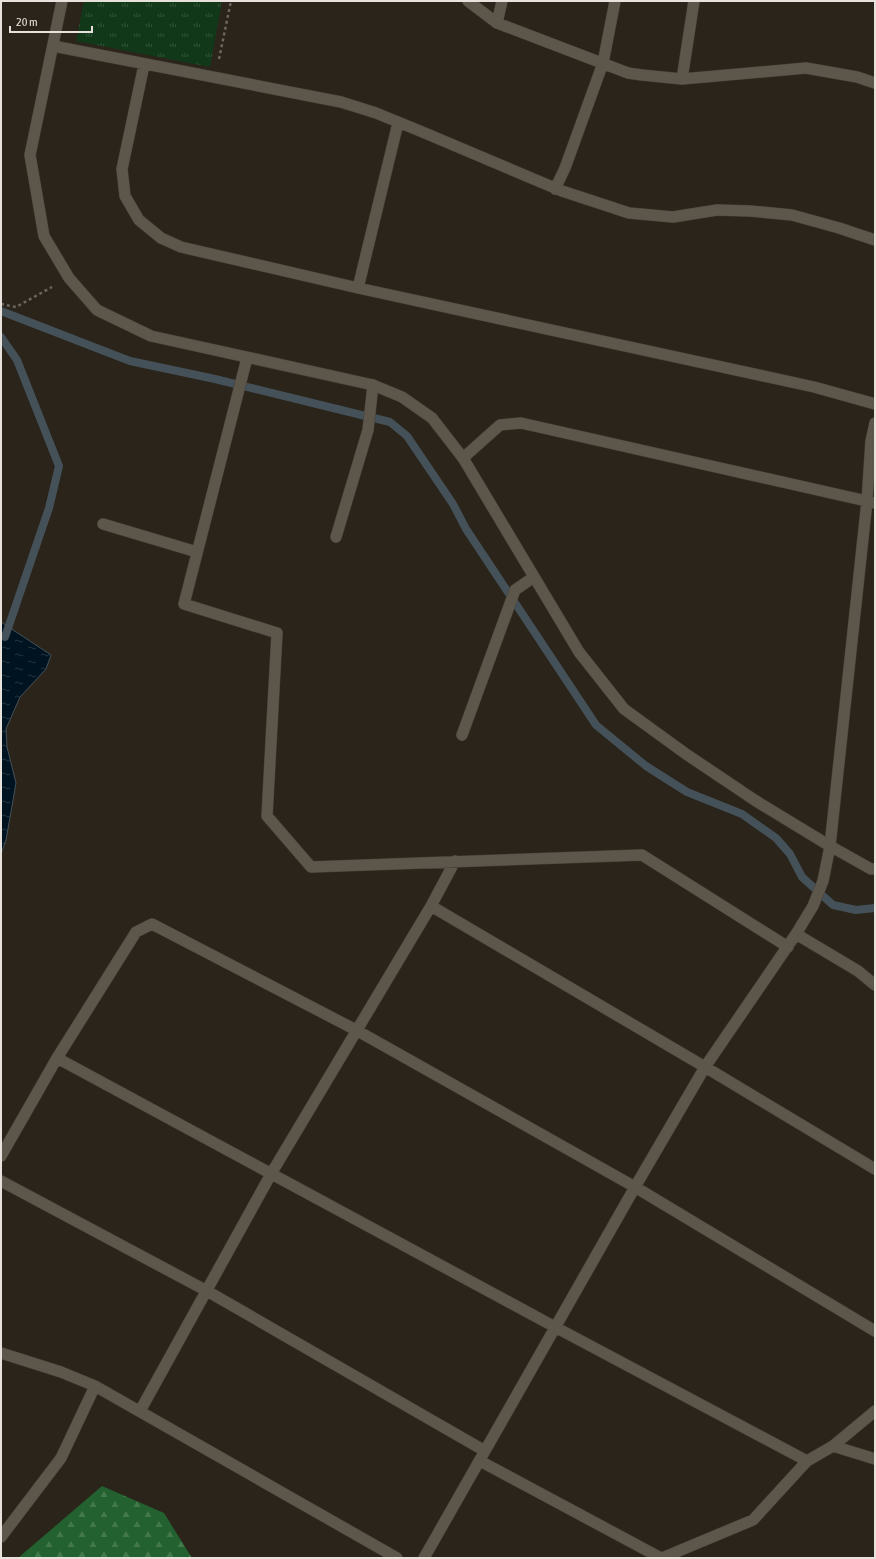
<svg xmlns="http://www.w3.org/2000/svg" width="876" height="1559" font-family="'Asap Condensed',sans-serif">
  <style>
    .forest { fill: url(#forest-firs) }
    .park { fill: url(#park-tufts) }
    .water { fill: url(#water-ripples); stroke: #455159 }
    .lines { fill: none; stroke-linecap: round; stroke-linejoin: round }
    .stream { stroke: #455159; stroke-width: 8 }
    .minor-casing { stroke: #454039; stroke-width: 12 }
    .tertiary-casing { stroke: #454039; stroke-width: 12 }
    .path { stroke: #6c675e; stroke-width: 2.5; stroke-dasharray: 3 3; stroke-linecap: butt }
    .minor { stroke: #5d564b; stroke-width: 11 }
    .tertiary { stroke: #5d564b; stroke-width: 11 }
  </style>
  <defs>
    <pattern id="forest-firs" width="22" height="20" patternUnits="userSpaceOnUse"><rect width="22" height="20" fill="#236130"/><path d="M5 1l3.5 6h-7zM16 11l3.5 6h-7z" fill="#43784d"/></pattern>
    <pattern id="park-tufts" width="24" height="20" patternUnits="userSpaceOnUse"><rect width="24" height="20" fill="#113819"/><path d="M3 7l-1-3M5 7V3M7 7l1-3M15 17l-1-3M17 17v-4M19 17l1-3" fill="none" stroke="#34553a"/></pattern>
    <pattern id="water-ripples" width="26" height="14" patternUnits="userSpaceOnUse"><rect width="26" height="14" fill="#001321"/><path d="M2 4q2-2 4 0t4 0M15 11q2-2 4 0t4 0" fill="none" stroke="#253541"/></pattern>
  </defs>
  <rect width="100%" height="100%" fill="#2a241a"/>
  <!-- forest -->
  <path class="forest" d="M102,1486L164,1513L192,1558H18Z"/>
  <!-- park -->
  <path class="park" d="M84,1H222L210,67L76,41Z"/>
  <!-- water -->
  <path class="water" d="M1,622L51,655L46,669L20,697L6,729L7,747L16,783L6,840L1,854Z"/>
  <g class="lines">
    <!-- stream -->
    <path class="stream" d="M1,311L130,361L215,379L390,422L407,436L453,504L466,529L596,725L646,766L687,792L742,814L776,838L790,854L802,877L833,905L856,910L875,908
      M1,337L17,360L59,466L49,508L5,637"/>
    <!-- minor casing -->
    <g class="minor-casing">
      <path id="minor" d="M468,1L497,23L628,73L642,75L682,79L806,68L857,77L875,83
        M497,23L502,1
        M53,46L341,102L376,113L420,131L562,191L629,213L673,217L717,210L750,211L792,215L839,228L875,240
        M144,65L122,169L125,196L139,220L161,238L181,247L358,288L814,387L875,404
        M682,79L694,1
        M555,189L565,168L603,63L615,1
        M358,288L398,123
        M247,358L184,604L277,633L267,816L311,867L642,855L788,947
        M463,458L500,425L521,423L875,503
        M103,524L197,552
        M336,537L368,430L373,385
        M462,735L515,590L534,577
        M431,906L455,861
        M796,934L858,971L875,985
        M57,1058L555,1327L807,1461
        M1,1156L57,1058L136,932L152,924L356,1030L635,1187L875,1331
        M1,1181L207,1291L485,1451
        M1,1353L61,1372L95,1386
        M140,1411L271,1174L431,906L705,1067L875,1169
        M833,1446L875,1459
        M480,1461L661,1558
        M1,1537L61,1458L95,1386L397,1558
        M424,1558L635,1187L705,1067L796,934L813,906L823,881L830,846L867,501L871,441L875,423
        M662,1558L753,1520L807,1461L833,1446L875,1411"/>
    </g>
    <!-- tertiary casing -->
    <g class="tertiary-casing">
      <path id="tertiary" d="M62,1L30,155L44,236L69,278L97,310L151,336L373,385L402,397L432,418L463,458L579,652L624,709L686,754L756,801L830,846L871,869H875"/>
    </g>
    <!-- path -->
    <path class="path" d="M219,59L231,1
      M1,304L16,307L52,287"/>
    <!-- minor -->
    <use href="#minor" class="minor"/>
    <!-- tertiary -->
    <use href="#tertiary" class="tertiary"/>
  </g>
  <!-- border -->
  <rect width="876" height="1559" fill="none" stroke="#e7e3dc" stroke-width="4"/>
  <!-- scale -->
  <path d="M10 26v6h82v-6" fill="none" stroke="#e7e3dc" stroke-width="2"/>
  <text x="16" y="26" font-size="12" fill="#e7e3dc" stroke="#2a241a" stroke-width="3" paint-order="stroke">20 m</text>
</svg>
